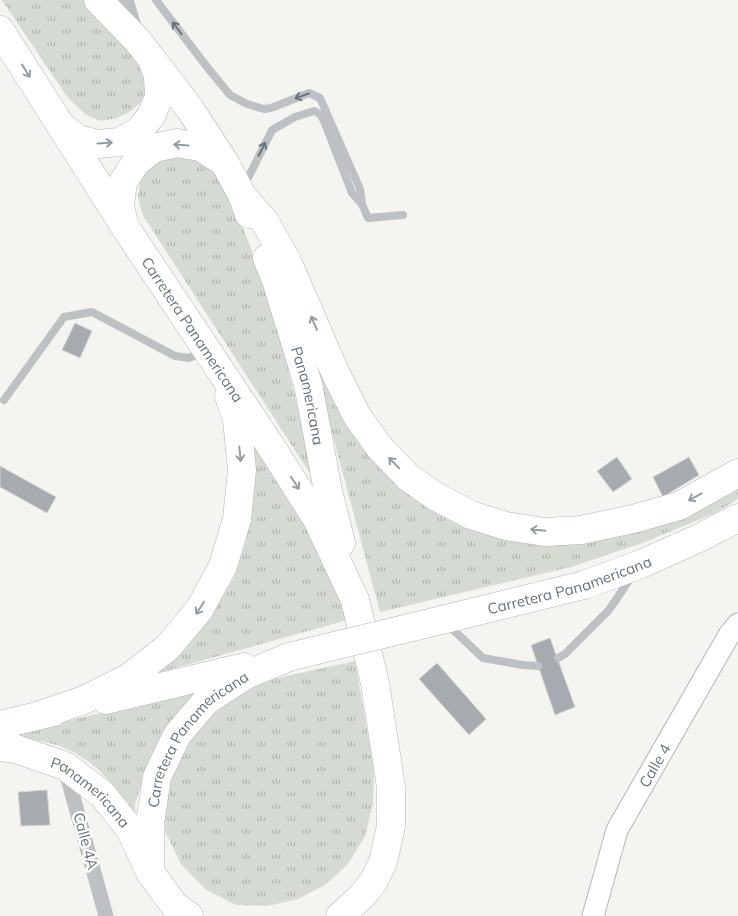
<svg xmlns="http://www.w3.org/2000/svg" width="738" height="916" font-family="Mulish,sans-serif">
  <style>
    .grass { fill: url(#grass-tufts) }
    .building { fill: #a5abaf; stroke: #d5d5d3 }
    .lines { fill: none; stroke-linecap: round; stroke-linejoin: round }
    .secondary-casing { stroke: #b2b6ba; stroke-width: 23 }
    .highway-casing { stroke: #b3b5b8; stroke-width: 29 }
    .lane { stroke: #bec1c3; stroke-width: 8 }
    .street { stroke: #bec1c3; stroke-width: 15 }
    .secondary { stroke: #fff; stroke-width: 21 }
    .highway { stroke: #fff; stroke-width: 28 }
    .highway-bridge-casing { stroke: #b3b5b8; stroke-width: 29; stroke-linecap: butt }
    .highway-bridge { stroke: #fff; stroke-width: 28 }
    .oneway { stroke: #67737d }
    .oneway2 { stroke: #959da4 }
    .labels { text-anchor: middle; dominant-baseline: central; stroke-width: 5; stroke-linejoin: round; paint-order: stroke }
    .street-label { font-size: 15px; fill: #67737d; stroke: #fff }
  </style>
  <defs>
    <pattern id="grass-tufts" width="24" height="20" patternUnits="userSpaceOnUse" patternTransform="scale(1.25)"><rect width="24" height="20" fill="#d5dad2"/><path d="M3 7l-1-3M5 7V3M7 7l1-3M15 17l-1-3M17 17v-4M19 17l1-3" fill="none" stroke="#b1b5b0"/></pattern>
  </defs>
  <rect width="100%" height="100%" fill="#f4f4f0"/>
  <!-- grass -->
  <path class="grass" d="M2,0H86L135,51L147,85L142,101L131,111L117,118L100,121L85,114L68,98Z
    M174,155L191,157L221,174L251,248L277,326L318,486L142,214L138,196L140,181L146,167L158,158Z
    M308,343L390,473L569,541L738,486V499L715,513L645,542L571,567L380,612Z
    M244,418L303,516L351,619L118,684L211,613L233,580L246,542L251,499Z
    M355,661L374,769L373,804L365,836L348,864L325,885L298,899L267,906L236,905L205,889L181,864L165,831V794L176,760L193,734L215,713L241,694L268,680Z
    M223,684L171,725L157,744L148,763L135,804V827C128,813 122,798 113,786C95,762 68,745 39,741C26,739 13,740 0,739V737Z"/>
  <!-- building -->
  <path class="building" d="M75,323L92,331L80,358L62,350Z
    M617,457L632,479L613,492L597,471Z
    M689,457L699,475L663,497L653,477Z
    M0,466L56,497L47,513L0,487Z
    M550,638L575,707L555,715L531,645Z
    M437,663L486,719L469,735L419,679Z
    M47,790L50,825L21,826L18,792Z"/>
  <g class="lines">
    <!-- secondary casing -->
    <g class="secondary-casing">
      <g id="secondary">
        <path id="s1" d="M593,916L617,830L729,635L738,624"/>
      </g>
    </g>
    <!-- highway casing -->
    <g class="highway-casing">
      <g id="highway">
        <path d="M98,0L138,41L190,109L225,163L243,197L249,214"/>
        <path id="s2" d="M0,30L125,227L268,442L317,519L355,600L375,683L391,787V826L383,862L374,881L362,896L340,916"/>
        <path d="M62,127L78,139L98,144L119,142L138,132L151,116L159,97L158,76L153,62"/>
        <path d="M243,197L265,222L287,261L335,372L357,416L380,448L408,477L435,496L471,515L506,526L545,532L581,530L633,519L679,506L738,473"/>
        <path d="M124,224L120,205L123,182L136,162L154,148L177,143L200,147L224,162"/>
        <path id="s3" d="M267,258L276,280L308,384L328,491L341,543"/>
        <path id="s4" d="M413,627L584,585L641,564L697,539L738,518"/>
        <path d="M106,700L244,667"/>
        <path d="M37,716L84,700L128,678L167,648L199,610L223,566L237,519L242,470L237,420L229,396"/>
        <path d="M0,725L54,712"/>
        <path id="s5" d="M0,747L16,749L65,766L102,794L130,829L150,872L174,905L189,916"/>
        <path id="s6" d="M150,872V823L157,777L177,735L207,700L246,675L289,657L334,646"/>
      </g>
    </g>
    <!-- lane -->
    <path class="lane" d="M156,0L207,67L230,95L247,104L264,109L271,108L309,93L320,98L360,189L362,204L368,218L403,215
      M244,186L272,130L295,117L314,111L320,114L324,121L352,193L362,204
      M4,400L64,317L92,312L175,356L189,358L202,352
      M447,624L483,658L523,665L538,666
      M558,658L565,654L609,610L632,576"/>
    <!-- street -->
    <path class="street" d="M126,0L136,33
      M65,768L106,916"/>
    <!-- secondary -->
    <use href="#secondary" class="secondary"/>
    <!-- highway -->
    <use href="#highway" class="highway"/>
    <!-- highway-bridge casing -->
    <g class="highway-bridge-casing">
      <path id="highway-bridge" d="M334,646L413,627"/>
    </g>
    <!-- highway-bridge -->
    <use href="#highway-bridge" class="highway-bridge"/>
  </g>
  <!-- one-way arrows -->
  <defs><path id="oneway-shaft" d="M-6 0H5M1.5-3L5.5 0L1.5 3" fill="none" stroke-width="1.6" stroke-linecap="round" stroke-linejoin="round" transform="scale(1.25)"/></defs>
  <g class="oneway">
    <use href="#oneway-shaft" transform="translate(177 28) rotate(-127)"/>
    <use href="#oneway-shaft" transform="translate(302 96) rotate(160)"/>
    <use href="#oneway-shaft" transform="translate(262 149) rotate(-63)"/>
  </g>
  <g class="oneway2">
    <use href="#oneway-shaft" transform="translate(26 71) rotate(58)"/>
    <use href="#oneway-shaft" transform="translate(105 143) rotate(-4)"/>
    <use href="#oneway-shaft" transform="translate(181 145) rotate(-176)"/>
    <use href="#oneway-shaft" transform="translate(314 323) rotate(-113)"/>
    <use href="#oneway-shaft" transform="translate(240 454) rotate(84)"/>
    <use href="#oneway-shaft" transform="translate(394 463) rotate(-134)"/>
    <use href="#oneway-shaft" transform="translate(295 483) rotate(57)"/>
    <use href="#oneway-shaft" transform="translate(695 497) rotate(151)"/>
    <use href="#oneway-shaft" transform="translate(538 530) rotate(-174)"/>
    <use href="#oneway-shaft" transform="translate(200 608) rotate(123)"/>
  </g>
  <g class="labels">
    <!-- street labels -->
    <g class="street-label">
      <text stroke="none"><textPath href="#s2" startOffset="356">Carretera Panamericana</textPath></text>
      <text stroke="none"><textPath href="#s3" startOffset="144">Panamericana</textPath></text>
      <text stroke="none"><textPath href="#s4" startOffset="162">Carretera Panamericana</textPath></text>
      <text stroke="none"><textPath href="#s6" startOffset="150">Carretera Panamericana</textPath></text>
      <text stroke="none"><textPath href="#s1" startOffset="164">Calle 4</textPath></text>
      <text stroke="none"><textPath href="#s5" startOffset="104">Panamericana</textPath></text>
      <text transform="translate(86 841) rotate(75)">Calle 4A</text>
    </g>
  </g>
</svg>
